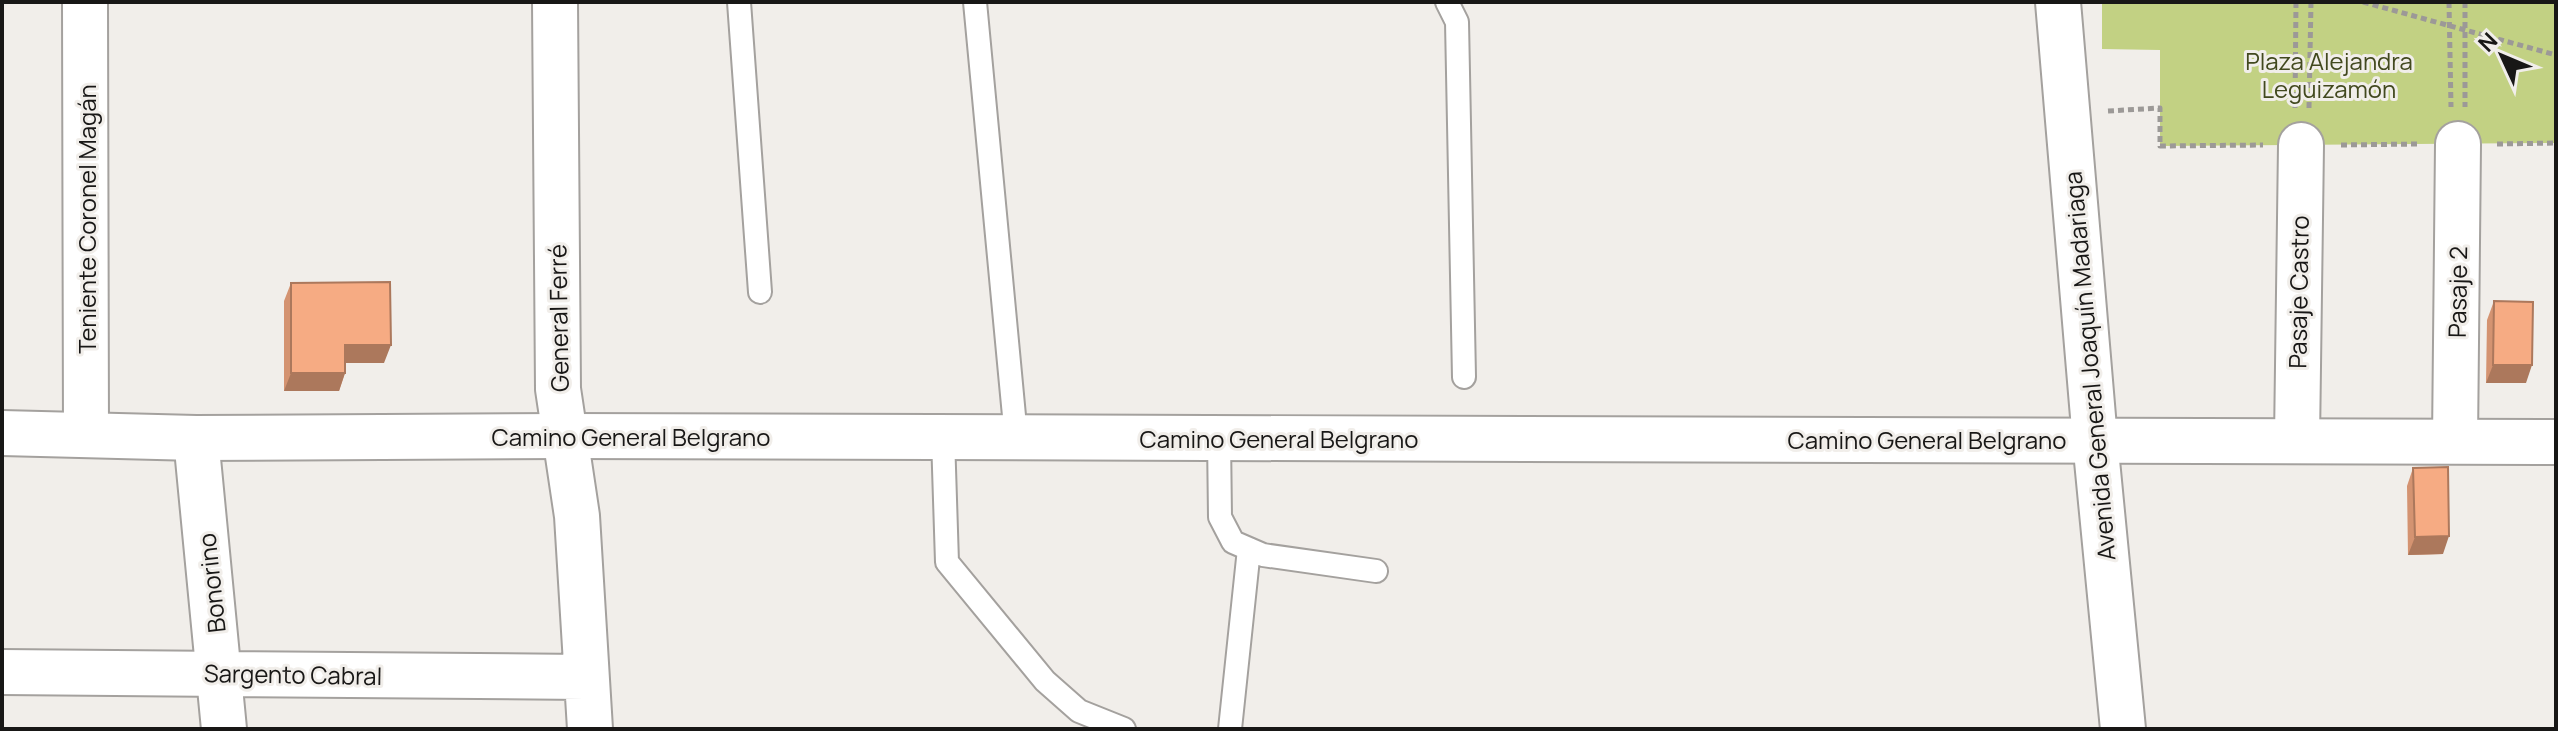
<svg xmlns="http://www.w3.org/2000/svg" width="2558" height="731" font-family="Manrope,sans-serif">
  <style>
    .green { fill: #c2d183 }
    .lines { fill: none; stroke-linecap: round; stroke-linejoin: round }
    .service-casing { stroke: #a4a19e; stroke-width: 26 }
    .minor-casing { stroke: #a4a19e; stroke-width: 48 }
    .tertiary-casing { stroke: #a4a19e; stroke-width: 48 }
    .secondary-casing { stroke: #a4a19e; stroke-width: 48 }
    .path { stroke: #9c9997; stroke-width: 5; stroke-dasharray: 6 4; stroke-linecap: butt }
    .service { stroke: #fff; stroke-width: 22 }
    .minor { stroke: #fff; stroke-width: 44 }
    .tertiary { stroke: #fff; stroke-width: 44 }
    .secondary { stroke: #fff; stroke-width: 44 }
    .wall { fill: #d49371 }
    .shaded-wall { fill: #ac785c }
    .building { fill: #f6ab83; stroke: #ac785c; stroke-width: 2 }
    .labels { text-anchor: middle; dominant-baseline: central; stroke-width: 6; stroke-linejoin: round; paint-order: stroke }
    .park-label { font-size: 24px; fill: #42491f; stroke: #f1eeea }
    .street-label { font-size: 24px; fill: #181716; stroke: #f1eeea }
  </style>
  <rect width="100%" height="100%" fill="#f1eeea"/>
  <!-- green -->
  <path class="green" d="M2102,2H2556V143L2160,146V50L2102,49Z"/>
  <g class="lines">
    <!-- service casing -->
    <g class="service-casing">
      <path id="service" d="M739,2L760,292
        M975,2L1016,437
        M1447,2L1457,22L1464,377
        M943,437L947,562L1045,681L1079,711L1124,729
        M1219,438L1220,517L1233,542L1263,555L1376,571
        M1230,729L1249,549"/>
    </g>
    <!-- minor casing -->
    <g class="minor-casing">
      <path id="minor" d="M85,2L86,435
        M555,2L558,389L577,516L590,729
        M196,438L224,729
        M2297,440L2301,145
        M2455,441L2458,144
        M2,672L585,677"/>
    </g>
    <!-- tertiary casing -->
    <g class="tertiary-casing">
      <path id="tertiary" d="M2,433L196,438L565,436L2556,442"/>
    </g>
    <!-- secondary casing -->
    <g class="secondary-casing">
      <path id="secondary" d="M2058,2L2095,440L2123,729"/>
    </g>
    <!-- path -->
    <path class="path" d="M2363,2L2556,55
      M2449,2L2451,107
      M2465,2V107
      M2295,108L2296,2
      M2309,108L2311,2
      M2108,111L2160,108V146L2263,145
      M2497,144L2556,143
      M2341,145L2419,144"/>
    <!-- service -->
    <use href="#service" class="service"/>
    <!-- minor -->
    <use href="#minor" class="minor"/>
    <!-- tertiary -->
    <use href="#tertiary" class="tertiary"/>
    <!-- secondary -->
    <use href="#secondary" class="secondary"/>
  </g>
  <!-- wall -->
  <path class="wall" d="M291,283L384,363H345V373L339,391H284V301Z
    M2494,301L2526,383H2486L2487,320Z
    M2413,468L2443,554L2408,555L2407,486Z"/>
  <!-- shaded-wall -->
  <path class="shaded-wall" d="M345,345H391L384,363H339Z
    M2493,365H2532L2526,383H2486Z
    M291,373H345L339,391H284Z
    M2449,536L2443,554L2408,555L2415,537Z"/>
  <!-- building -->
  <path class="building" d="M390,282L391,345H345V373H291V283Z
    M2494,301L2533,302L2532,365H2493Z
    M2448,467L2449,536L2415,537L2413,468Z"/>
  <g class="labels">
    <!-- park labels -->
    <g class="park-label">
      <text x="2329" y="60">Plaza Alejandra<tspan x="2329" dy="28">Leguizamón</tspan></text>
    </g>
    <!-- street labels -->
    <g class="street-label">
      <text transform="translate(86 219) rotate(-90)">Teniente Coronel Magán</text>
      <text transform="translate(2298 292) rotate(-89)">Pasaje Castro</text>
      <text transform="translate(2457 292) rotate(-89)">Pasaje 2</text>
      <text transform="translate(558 318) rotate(-91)">General Ferré</text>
      <text transform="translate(2089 366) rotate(-95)">Avenida General Joaquín Madariaga</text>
      <text x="631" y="436">Camino General Belgrano</text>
      <text x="1279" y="438">Camino General Belgrano</text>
      <text x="1927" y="439">Camino General Belgrano</text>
      <text transform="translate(211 583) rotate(-96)">Bonorino</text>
      <text transform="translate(293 674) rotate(1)">Sargento Cabral</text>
    </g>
  </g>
  <!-- border -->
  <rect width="2558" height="731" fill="none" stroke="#181716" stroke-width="8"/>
  <!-- north arrow -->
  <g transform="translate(2502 56) rotate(314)" stroke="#f1eeea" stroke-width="6" paint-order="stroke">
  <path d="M0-6L14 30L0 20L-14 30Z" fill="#181716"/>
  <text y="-12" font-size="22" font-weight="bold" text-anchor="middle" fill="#181716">N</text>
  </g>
</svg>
